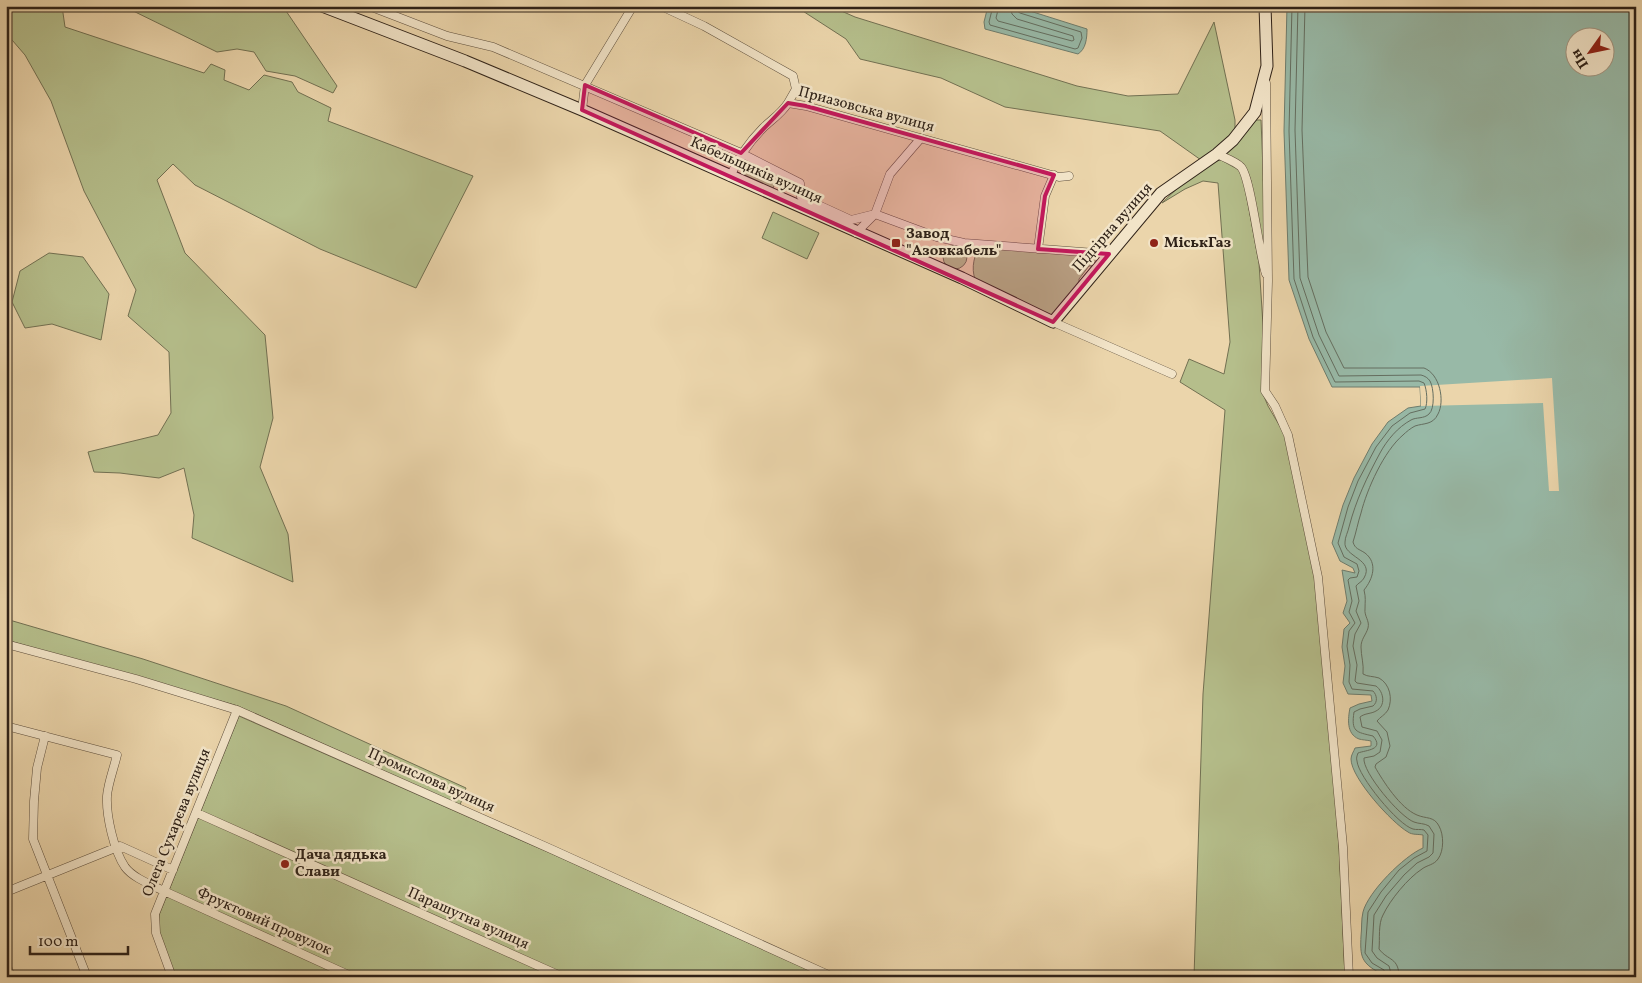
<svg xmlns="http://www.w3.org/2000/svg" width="1642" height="983" font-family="Vollkorn,serif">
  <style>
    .green { fill: #b5be8b; stroke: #727052 }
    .water { fill: #98b9a7; stroke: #6e7d6e; fill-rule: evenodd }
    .pier { fill: #ebd5ab }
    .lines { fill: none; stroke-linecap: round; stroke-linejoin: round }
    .shore { stroke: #646e60; stroke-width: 1 }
    .street-casing { stroke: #5e4f3d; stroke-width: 9 }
    .secondary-casing { stroke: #2f2218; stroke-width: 13 }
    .street { stroke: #f2e4c8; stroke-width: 8 }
    .secondary { stroke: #f2e4c8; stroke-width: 11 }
    .marked { fill: #c2185b; fill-opacity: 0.2; stroke: #c2185b; stroke-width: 4; stroke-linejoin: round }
    .poi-dot { fill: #8f2418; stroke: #f2e4c8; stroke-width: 2 }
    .labels { text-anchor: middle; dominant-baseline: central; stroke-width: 5; stroke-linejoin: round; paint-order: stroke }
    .street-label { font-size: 15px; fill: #2f2218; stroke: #f2e4c8 }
    .poi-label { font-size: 15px; font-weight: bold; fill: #2f2218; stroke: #f2e4c8; text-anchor: start }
  </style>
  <rect width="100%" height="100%" fill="#ebd5ab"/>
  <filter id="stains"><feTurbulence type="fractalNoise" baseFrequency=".004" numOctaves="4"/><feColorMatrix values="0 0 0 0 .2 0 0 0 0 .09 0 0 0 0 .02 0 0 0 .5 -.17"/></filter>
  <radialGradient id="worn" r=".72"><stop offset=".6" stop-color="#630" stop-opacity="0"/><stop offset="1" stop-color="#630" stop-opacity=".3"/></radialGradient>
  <!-- green -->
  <path class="green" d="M6,6H62L65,27L204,73L211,64L225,70L224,80L249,90L264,75L292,82L298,92L331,108L328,121L473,176L416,288L320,249L195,185L173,164L157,180L185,253L265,335L273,418L260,467L288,534L293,582L192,538L194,515L184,468L159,478L120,473L94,472L88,452L158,435L171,413L169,352L128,316L136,290L84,191L51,101L25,55L6,33Z
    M123,6H279L284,8L337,86L333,93L295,76L266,71L254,52L237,49L217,52Z
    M795,6H830L855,17L1077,86L1128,96L1178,94L1214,22L1235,120V131L1226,141L1201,160L1160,131L1005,107L941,78L860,59L846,39Z
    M1254,120H1261L1264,195V246L1262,247L1251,181L1247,170L1226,155L1225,153Z
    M1221,160L1239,170L1243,177L1259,263L1263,325V394L1268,406L1285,435L1317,578L1339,845L1345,977H1194L1203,694L1225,410L1180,382L1189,359L1224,374L1230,342L1218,183L1203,181L1185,189L1162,203C1177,189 1201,163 1221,160Z
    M746,170L775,183L772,191L742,178Z
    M773,212L819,233L807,259L762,238Z
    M943 257a12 12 0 1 1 24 0a12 12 0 1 1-24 0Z
    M981,245L1101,257L1094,266H1089L1079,279V284L1057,312L1049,316L975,279C971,268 974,254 981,245Z
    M49,253L83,257L109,294L101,340L52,324L25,328L12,302L20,271Z
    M6,619L143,659L286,706L466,788L460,805L238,706L6,640Z
    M239,716L550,853L824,977H176L159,933V915Z"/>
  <!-- water -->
  <path class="water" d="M988,6H1014L1087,29C1087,38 1086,49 1078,54L985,29L984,22Z
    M1287,6H1636V977H1379L1380,973C1361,963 1360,956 1361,936C1362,928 1361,920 1363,912C1368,892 1404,856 1423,848V835C1418,834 1412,835 1408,832C1392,823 1351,778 1351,759C1351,755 1354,751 1355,748L1371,746V741C1367,740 1362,740 1359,739C1346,734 1348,718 1350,708L1359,704L1372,701L1371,695L1348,694L1343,683L1345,666L1342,647L1344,629L1350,623L1343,613L1347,601L1342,570L1355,573L1353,568L1340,561L1332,543L1343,505L1354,478L1372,444L1388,422L1408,408L1421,406L1420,387H1332L1309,339L1289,280L1284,131ZM1574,38H1604V68H1574Z"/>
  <!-- pier -->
  <path class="pier" d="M1552,378L1559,491H1549L1543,403L1421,406L1420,386Z"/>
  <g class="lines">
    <!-- shore -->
    <path class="shore" d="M993,6L989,22L990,25L1075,49L1078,48L1082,38L1081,32L1020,13L1017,11L1016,6
      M999,6L996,18L998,21L1072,41L1074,40L1073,36L1017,19L1012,14L1010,6
      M1292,6L1289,131L1294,279L1313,337L1335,382L1419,381L1424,383C1427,390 1428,403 1425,409L1410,413L1392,426L1376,447L1358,481L1348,507L1338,543L1344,557L1357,564L1359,571L1357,577L1350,578L1348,580L1352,601L1349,612L1355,623L1349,631L1347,646L1350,665L1349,682L1352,689L1373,691C1377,695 1378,702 1373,706L1360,709L1354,712C1351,732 1356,732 1373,736C1385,750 1366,750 1358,753C1357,756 1356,758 1357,761C1358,776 1398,825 1413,829C1416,830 1421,829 1424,830L1428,835L1427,851L1414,858L1399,870L1381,892L1368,912L1365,953L1372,963L1384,970L1385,977
      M1298,6L1295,130L1300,278L1319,335L1339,376L1421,375C1425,376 1428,378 1430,381C1434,388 1435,409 1429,414C1424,419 1416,417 1411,420C1398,427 1387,440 1380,453C1367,477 1356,500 1349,527C1348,532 1345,537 1345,542C1343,557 1375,559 1364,578C1362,582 1358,583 1356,586L1359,601L1356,611L1361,623L1355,634L1353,646L1357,665L1355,681L1357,683L1376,686C1384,692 1386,706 1376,711C1371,714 1365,713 1360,717L1362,727L1377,731L1382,740L1380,752L1374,756L1364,758C1362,772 1400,817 1414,822C1419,824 1424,823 1429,826L1434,834L1433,853L1429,857L1417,863L1404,875L1386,896L1374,915L1372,951L1377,958L1389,966L1392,977
      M1305,6L1302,130L1308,277L1326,332L1344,368H1424C1440,374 1445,401 1438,414C1433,425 1424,423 1415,426C1411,428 1406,432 1403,435C1384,451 1367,489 1361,513C1358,522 1356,533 1353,542C1355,549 1359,549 1365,553C1378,563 1373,579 1364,590C1366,598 1365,601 1365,609C1364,616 1370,621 1368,628C1366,635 1361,639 1361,647C1361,656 1364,664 1363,674C1368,677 1373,676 1379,678C1390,684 1393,699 1388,710C1385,715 1380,717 1377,721L1387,732L1390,746L1386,757L1376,764L1375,767C1383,781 1400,808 1417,815C1426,819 1434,816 1439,826C1444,835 1444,851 1438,859C1434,865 1427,865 1422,869C1408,878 1390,900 1383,915C1378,924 1380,939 1379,949C1388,961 1399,957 1399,977"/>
    <!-- street casing -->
    <g class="street-casing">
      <path id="street" d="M369,6L447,36L493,47L741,153L800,183L801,197L851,220L875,214L937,237L964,243L1109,254
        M661,6L704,26L793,76L796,89L788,103L806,106L1059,177L1069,176
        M1266,83L1268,281L1265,391L1275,406L1288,435L1318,577L1343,847L1349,977
        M582,110L585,85L633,6
        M1217,154C1225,158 1235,161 1241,167C1251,178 1259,254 1266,274
        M730,177C738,158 748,143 763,128C771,120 781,114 788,103
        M856,233L875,214L890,174L921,138
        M1038,249L1045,196L1054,175
        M1053,322L1172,374
        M6,644L136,679L237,710L551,849L833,977
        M6,726L117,755C114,768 108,783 107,796C106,816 114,851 125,867C133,878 152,885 164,891L353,977
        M45,736L37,768L34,801L33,839L87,977
        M197,813L563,977
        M6,892L120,846L173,870
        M6,963L11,977
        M172,977L156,933L155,914L237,710"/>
    </g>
    <!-- secondary casing -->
    <g class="secondary-casing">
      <path id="secondary" d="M322,6L465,61L582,110L962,278L1053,322L1161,193L1217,154L1233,140L1255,112L1267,66L1265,6"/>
    </g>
    <!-- street -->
    <use href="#street" class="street"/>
    <!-- secondary -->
    <use href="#secondary" class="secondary"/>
  </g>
  <!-- marked area -->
  <path class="marked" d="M585,85L741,153L788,103L806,106L1054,175L1045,196L1038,249L1109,254L1053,322L582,110Z"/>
  <!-- markers -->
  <g class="poi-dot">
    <rect x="891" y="238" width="10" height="10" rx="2.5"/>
    <circle cx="1154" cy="243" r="5"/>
    <circle cx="285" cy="864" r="5"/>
  </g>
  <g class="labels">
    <!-- street labels -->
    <g class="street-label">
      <text transform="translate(866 110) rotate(15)">Приазовська вулиця</text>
      <text transform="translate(756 171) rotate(24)">Кабельщиків вулиця</text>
      <text transform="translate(1113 228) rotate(-49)">Підгірна вулиця</text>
      <text transform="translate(431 781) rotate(24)">Промислова вулиця</text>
      <text transform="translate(177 823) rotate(-68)">Олега Сухарєва вулиця</text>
      <text transform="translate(468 919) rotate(24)">Парашутна вулиця</text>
      <text transform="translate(264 922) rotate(24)">Фруктовий провулок</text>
    </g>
    <!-- poi labels -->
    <g class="poi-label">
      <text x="906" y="234">Завод<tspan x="906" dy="17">"Азовкабель"</tspan></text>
      <text x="1164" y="243">МіськГаз</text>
      <text x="295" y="855">Дача дядька<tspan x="295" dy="17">Слави</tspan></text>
    </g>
  </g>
  <!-- margin -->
  <rect width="1642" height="983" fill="none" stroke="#ebd5ab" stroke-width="25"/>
  <rect x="8" y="8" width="1627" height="968" fill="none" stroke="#2f2218" stroke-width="2.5"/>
  <rect x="12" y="12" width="1617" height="958" fill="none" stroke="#2f2218"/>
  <!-- north arrow -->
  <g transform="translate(1590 52) rotate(237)"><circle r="24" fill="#f2e4c8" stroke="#a49682"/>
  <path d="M0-4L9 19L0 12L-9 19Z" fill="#8f2418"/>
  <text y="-8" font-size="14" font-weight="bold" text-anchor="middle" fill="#2f2218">Пн</text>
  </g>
  <!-- scale -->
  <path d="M30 946v8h98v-8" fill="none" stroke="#2f2218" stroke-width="2.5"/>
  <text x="38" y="946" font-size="15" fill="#2f2218" stroke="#f2e4c8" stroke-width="4" paint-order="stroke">100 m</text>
  <rect width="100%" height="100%" filter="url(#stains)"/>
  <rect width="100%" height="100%" fill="url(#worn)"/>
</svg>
